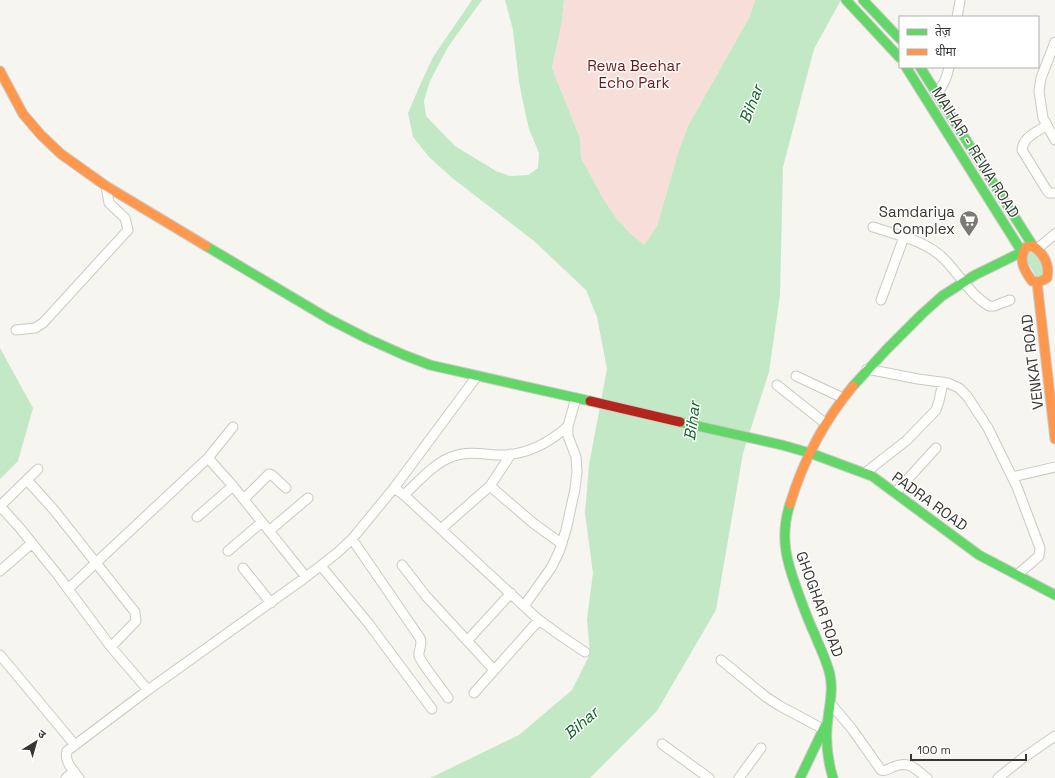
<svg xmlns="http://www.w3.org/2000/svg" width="1055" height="778" font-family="'Space Grotesk','Noto Sans Devanagari',sans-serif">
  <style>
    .green { fill: #f8ded9 }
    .water { fill: #c3e8c5 }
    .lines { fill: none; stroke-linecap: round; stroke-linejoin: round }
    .street-casing { stroke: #cac9c5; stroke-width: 11 }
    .fast-casing { stroke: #cac9c5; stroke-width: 11 }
    .slow-casing { stroke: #cac9c5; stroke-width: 11 }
    .jam-casing { stroke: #cac9c5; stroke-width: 11 }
    .street { stroke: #fefefd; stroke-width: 9 }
    .fast { stroke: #63d668; stroke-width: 9 }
    .slow { stroke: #ff974d; stroke-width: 9 }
    .jam { stroke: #b3261e; stroke-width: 9 }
    .labels { text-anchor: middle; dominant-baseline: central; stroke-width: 3; stroke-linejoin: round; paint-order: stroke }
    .park-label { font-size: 15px; fill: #681719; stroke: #fff }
    .street-label { font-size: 15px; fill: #383733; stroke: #fff }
    .poi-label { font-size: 15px; fill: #383733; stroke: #fff; text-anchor: end }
    .water-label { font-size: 16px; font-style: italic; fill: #126128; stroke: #fff }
  </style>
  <rect width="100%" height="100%" fill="#f7f5f0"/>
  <!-- green -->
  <path class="green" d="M564,0H755L750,16L688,126L679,150L657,226L644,245L629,232L616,218L604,200L581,158L580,138L552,68L562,21Z"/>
  <!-- water -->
  <path class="water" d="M472,0H482L448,47L430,81L424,101L426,116L455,146L496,171L510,176L528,175L538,168L539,153L529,129L524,107L519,82L513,30L505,0H564L562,21L552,68L580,138L581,158L604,200L616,218L629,232L644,245L657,226L679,150L688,126L750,16L755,0H841L814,49L783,167L780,295L769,372L743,453L716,610L657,711L590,778H430L519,735L572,690L590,654L587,619L593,573L585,513L589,465L607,369L597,317L586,290L534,241L451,177L429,157L413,137L408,113L420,85L433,57Z
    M1026,247L1047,261L1039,282L1022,252Z
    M0,348L33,408L18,461L0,479Z"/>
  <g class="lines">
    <!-- street casing -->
    <g class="street-casing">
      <path id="street" d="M957,17L960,1
        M1055,42L1041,78L1039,91L1043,118L1055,140
        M937,93C944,85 947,78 949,67
        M1047,125C1037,132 1023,137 1022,150L1046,189L1049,193H1055
        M873,227C897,235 928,241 946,261C960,276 971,295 989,306H994L1010,300
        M1037,249L1055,234
        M881,300L904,237
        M16,330L35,328L43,323L128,230L125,218L109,203L106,186
        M867,369L918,379L948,383L959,388L967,396L988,428L1017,487L1040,548L1039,556L1017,575
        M796,376L843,398
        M777,385L826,424
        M208,458L233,486L306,577
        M865,473L907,440L936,410L939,401L943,382
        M1012,477L1055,467
        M27,480L54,510L135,612L136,621L111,647
        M490,486L533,523L562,544
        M394,488L404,495L539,620L561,636L585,652
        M895,493L936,448
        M404,495C419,481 435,462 454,456C468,451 482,454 497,455C525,456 548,444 568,426
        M244,499L269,474L272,475L286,488
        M0,506L19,527L57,574L111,647L148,690
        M0,506L38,469
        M197,517L233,486
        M441,529L490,486L511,454
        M269,531L308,498
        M352,539L420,638C423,645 418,650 419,656C421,663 443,690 448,698
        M228,551L262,522
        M402,565L426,596L494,670
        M321,566L369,624L432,709
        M243,568L271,603
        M0,571L32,543
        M68,589L208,458L233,427
        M524,606L551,568L559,552L566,530L575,489L577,471L576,457L568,436V426L576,398
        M467,641L511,593
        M0,655L75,745
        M721,660L766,697L780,706L823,729
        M474,693L539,620
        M831,704L852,729L881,770C885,772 888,769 893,767C909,760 914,768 927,778
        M662,744L709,778
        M66,778L74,771
        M79,778C73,770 64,762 67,751L148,690L306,577L337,553L352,539L394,488L477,376
        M739,778L761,748
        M998,778L1023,758L1055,736"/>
    </g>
    <!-- fast casing -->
    <g class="fast-casing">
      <path id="fast" d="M846,0L900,58
        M863,0L900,39
        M906,67L1022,252
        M920,67L1033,246
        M206,246L329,319L366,338L404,355L430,365L590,401
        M853,386L887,349L922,314L942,296L975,275L1022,252
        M680,422L782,445L810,453L872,476L979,555L1055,595
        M790,504C779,538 787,563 799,595C804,609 809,622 815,635C820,648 827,661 830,675C833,690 830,703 828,718C825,738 827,758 833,778
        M800,778L825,726"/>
    </g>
    <!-- slow casing -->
    <g class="slow-casing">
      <path id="slow" d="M0,71L23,114L41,135L61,154L106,186L206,246
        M1033,246C1044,254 1050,264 1047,278L1039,282L1032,281C1024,270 1018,260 1026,247Z
        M1037,282L1055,439
        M790,504C803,461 824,421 853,386"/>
    </g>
    <!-- jam casing -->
    <g class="jam-casing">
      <path id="jam" d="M590,401L680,422"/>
    </g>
    <!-- street -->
    <use href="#street" class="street"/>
    <!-- fast -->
    <use href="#fast" class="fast"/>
    <!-- slow -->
    <use href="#slow" class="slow"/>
    <!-- jam -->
    <use href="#jam" class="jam"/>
  </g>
  <!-- icons -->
  <defs>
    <g id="supermarket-pin" transform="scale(1)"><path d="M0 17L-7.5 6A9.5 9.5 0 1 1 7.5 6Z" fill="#7b7a75" stroke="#fff"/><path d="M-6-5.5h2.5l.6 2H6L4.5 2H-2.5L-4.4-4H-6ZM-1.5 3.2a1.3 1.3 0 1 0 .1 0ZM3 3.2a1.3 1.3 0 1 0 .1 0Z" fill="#fff"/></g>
  </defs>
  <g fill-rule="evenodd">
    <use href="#supermarket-pin" x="969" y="220"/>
  </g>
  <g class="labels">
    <!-- park labels -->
    <g class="park-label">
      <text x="634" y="65">Rewa Beehar<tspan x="634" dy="17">Echo Park</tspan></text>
    </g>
    <!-- street labels -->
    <g class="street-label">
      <text transform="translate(976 152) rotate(58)">MAIHAR - REWA ROAD</text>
      <text transform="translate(1032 362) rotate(-97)">VENKAT ROAD</text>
      <text transform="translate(930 501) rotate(36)">PADRA ROAD</text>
      <text transform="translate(820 604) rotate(70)">GHOGHAR ROAD</text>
    </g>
    <!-- poi labels -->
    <g class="poi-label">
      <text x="955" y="211">Samdariya<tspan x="955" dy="17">Complex</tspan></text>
    </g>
    <!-- water labels -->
    <g class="water-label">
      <text transform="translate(751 104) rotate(-69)">Bihar</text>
      <text transform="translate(692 421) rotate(-82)">Bihar</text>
      <text transform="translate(581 723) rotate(-41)">Bihar</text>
    </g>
  </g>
  <!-- legend -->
  <rect x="899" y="16" width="140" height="52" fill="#ffffff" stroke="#afafad"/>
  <rect x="907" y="29" width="20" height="6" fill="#63d668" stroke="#afafad"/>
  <text x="935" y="36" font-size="12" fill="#383733">तेज़</text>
  <rect x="907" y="49" width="20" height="6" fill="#ff974d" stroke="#afafad"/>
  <text x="935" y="56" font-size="12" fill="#383733">धीमा</text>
  <!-- north arrow -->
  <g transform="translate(36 742) rotate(37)" stroke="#ffffff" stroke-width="3" paint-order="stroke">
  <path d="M0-3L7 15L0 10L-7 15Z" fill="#383733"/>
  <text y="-6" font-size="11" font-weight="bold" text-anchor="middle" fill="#383733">उ</text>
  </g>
  <!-- scale -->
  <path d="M911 754v6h115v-6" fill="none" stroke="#383733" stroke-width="2"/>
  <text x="917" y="754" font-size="12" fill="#383733" stroke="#ffffff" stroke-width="3" paint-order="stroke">100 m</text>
</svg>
